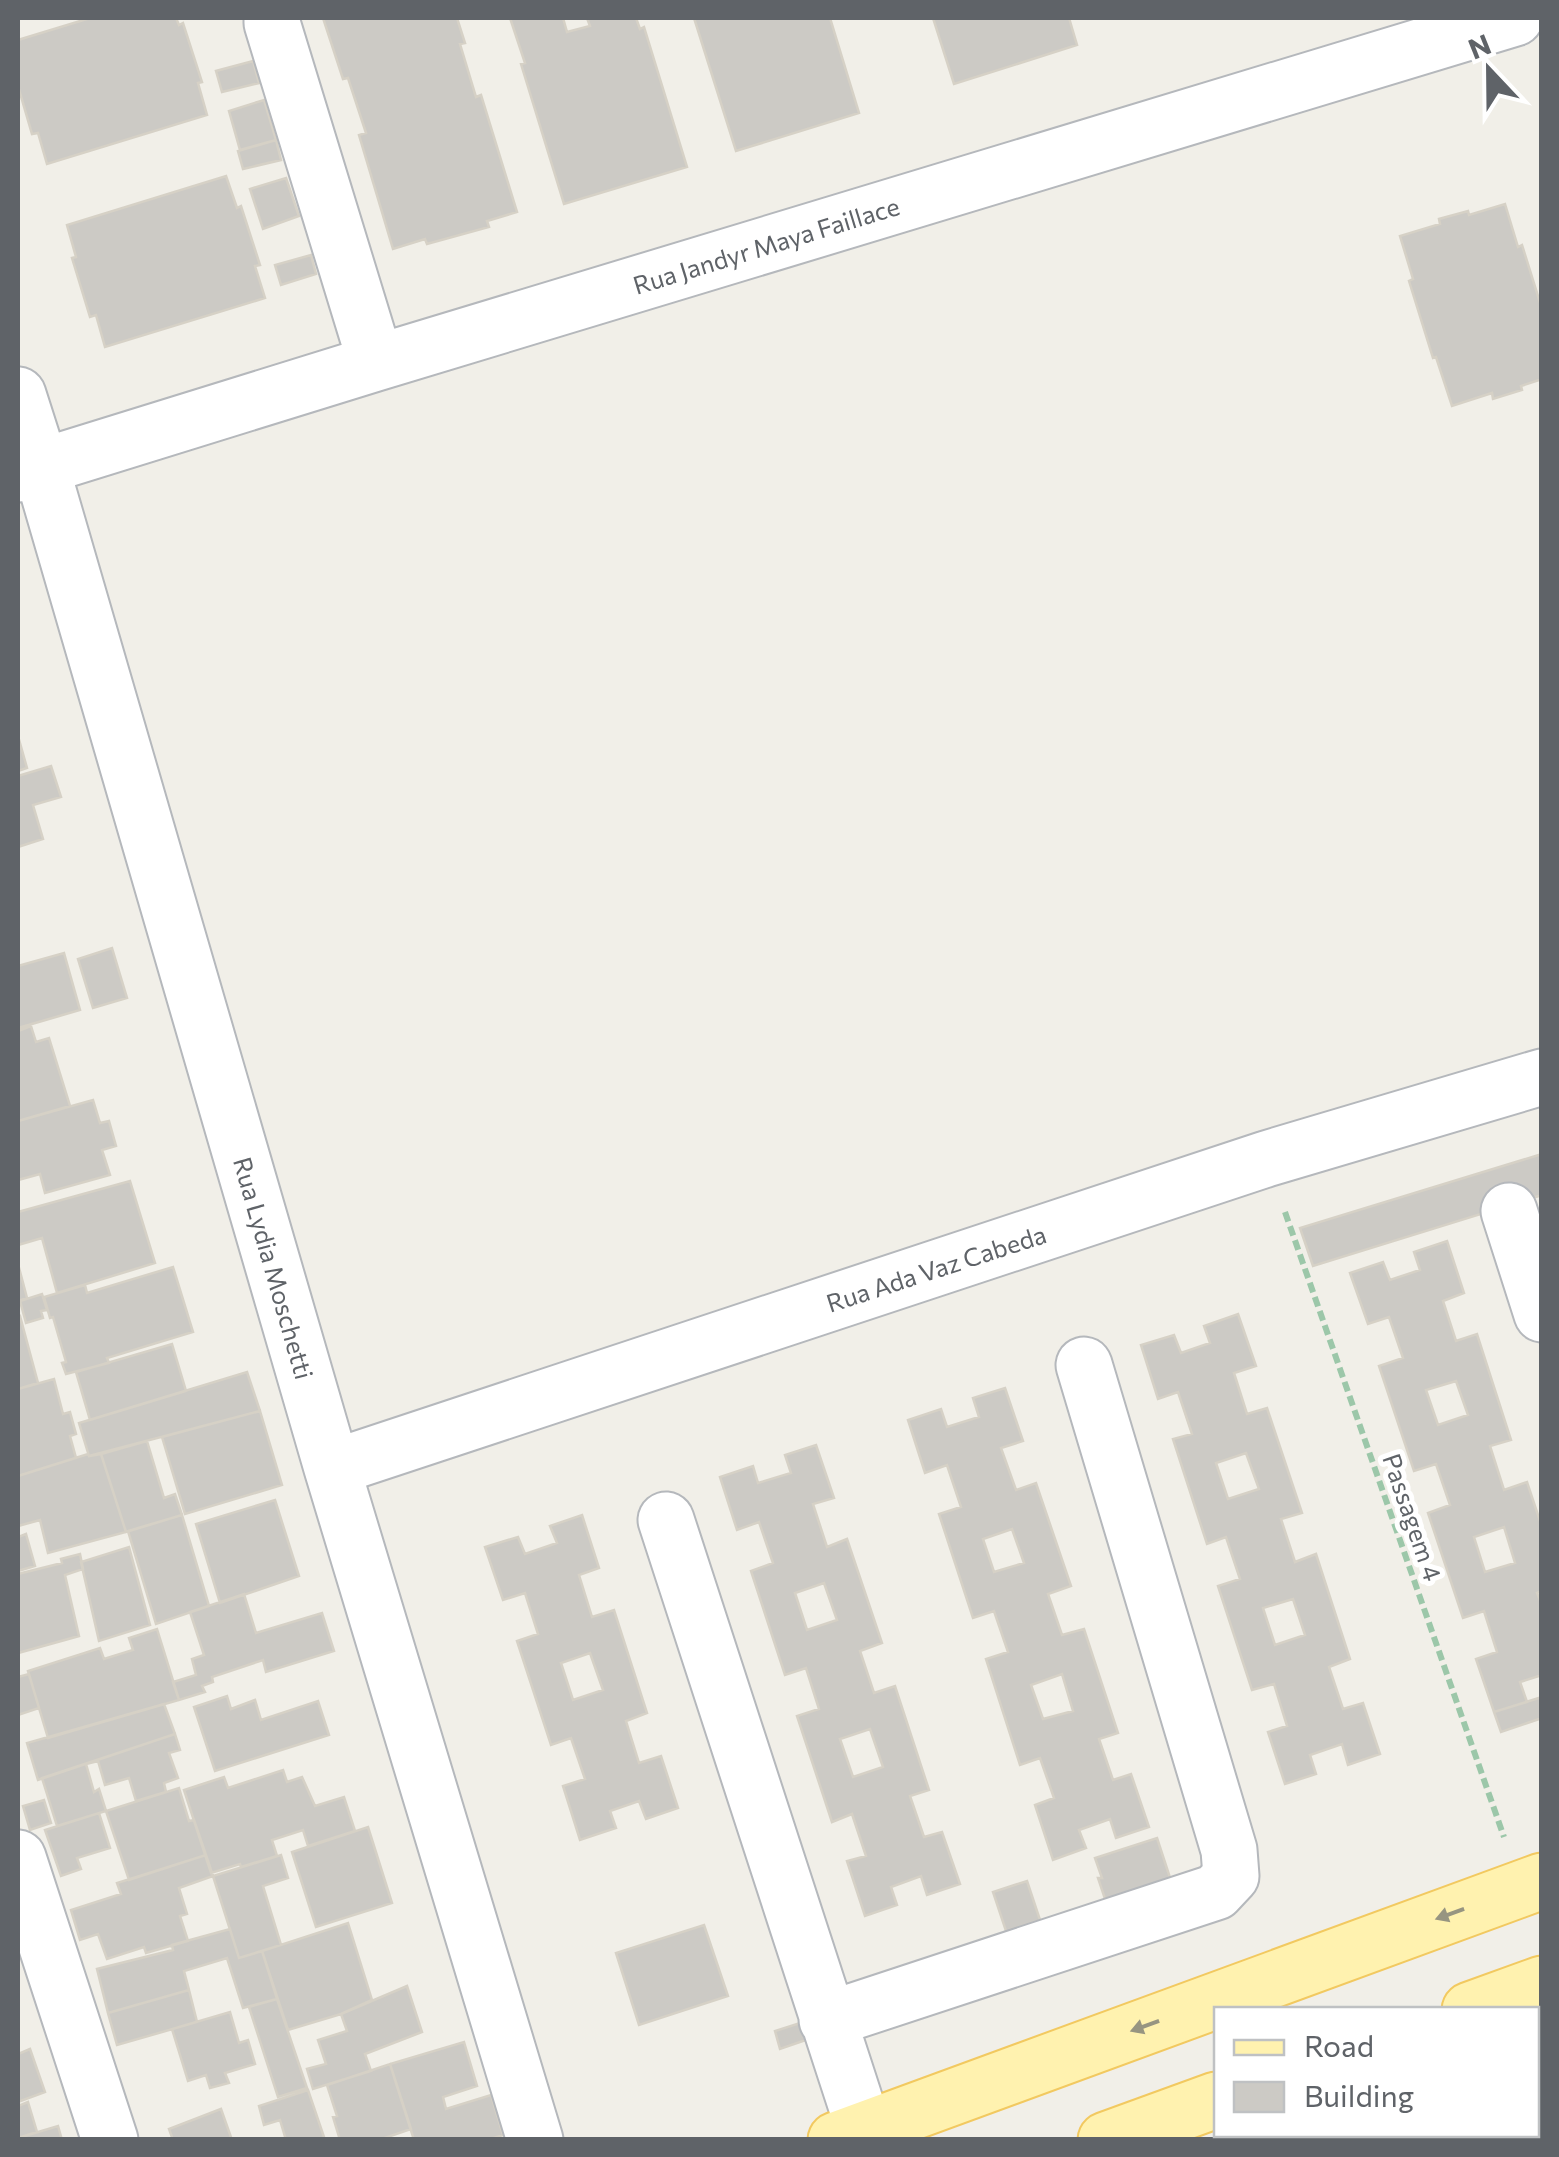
<svg xmlns="http://www.w3.org/2000/svg" width="1559" height="2157" font-family="Commissioner,sans-serif">
  <style>
    .building { fill: #cccac5; stroke: #d6d1c6; stroke-width: 2.5; fill-rule: evenodd }
    .lines { fill: none; stroke-linecap: round; stroke-linejoin: round }
    .minor-casing { stroke: #b5b8bc; stroke-width: 59 }
    .major-casing { stroke: #f2c960; stroke-width: 59 }
    .path { stroke: #9cc7a9; stroke-width: 6; stroke-dasharray: 10 5; stroke-linecap: butt }
    .minor { stroke: #fff; stroke-width: 55 }
    .major { stroke: #fff2af; stroke-width: 55 }
    .oneway { fill: #979581 }
    .labels { text-anchor: middle; dominant-baseline: central; stroke-width: 10; stroke-linejoin: round; paint-order: stroke }
    .street-label { font-size: 25px; fill: #5f6368; stroke: #fff }
  </style>
  <rect width="100%" height="100%" fill="#f1efe8"/>
  <!-- building -->
  <path class="building" d="M90,18H176L179,25L183,23L202,82L198,83L207,115L47,164L38,133L32,134L18,86V40Z
    M323,18H457L465,43L460,44L476,97L481,95L517,212L487,221L489,227L427,244L425,239L393,249L359,135L366,133L348,78L343,79Z
    M510,18H563L567,32L590,26L587,18H636L640,29L644,27L687,167L564,204L521,64L525,63Z
    M694,18H830L859,113L736,151Z
    M933,18H1069L1077,45L954,84Z
    M253,61L259,83L222,92L216,71Z
    M264,100L276,140L240,150L229,111Z
    M276,140L281,160L243,169L238,151Z
    M226,176L237,208L241,206L260,265L255,266L265,298L105,347L96,315L90,317L72,258L76,257L67,225Z
    M286,178L299,216L263,229L250,189Z
    M1505,204L1518,247L1522,245L1542,309V379L1521,386L1522,390L1493,399L1492,393L1452,406L1436,357L1433,358L1409,281L1413,279L1400,236L1440,224L1439,219L1468,211L1469,215Z
    M311,255L316,274L281,285L275,265Z
    M18,736L27,768L18,771Z
    M51,766L61,797L33,805L43,839L18,847V776Z
    M112,948L127,998L93,1008L78,959Z
    M64,953L80,1010L18,1028V966Z
    M31,1026L36,1042L49,1038L70,1106L18,1121V1031Z
    M93,1100L100,1123L109,1121L116,1146L102,1150L110,1175L45,1193L40,1174L18,1180V1121Z
    M1542,1154V1195L1313,1266L1300,1228Z
    M130,1181L155,1263L57,1293L42,1238L18,1245V1212Z
    M1447,1241L1464,1293L1443,1301L1456,1341L1477,1334L1511,1440L1490,1446L1504,1490L1527,1482L1542,1527V1591L1537,1593L1542,1605V1675L1520,1682L1527,1702L1494,1712L1476,1659L1497,1652L1484,1611L1463,1618L1428,1513L1450,1505L1436,1464L1414,1471L1379,1366L1403,1358L1389,1317L1368,1324L1350,1273L1383,1262L1390,1280L1420,1270L1414,1252ZM1456,1381L1468,1415L1438,1425L1426,1390ZM1504,1527L1515,1563L1485,1572L1474,1537Z
    M18,1264L27,1298L18,1301Z
    M173,1267L193,1332L107,1358L109,1363L66,1374L62,1363L66,1362L53,1317L50,1318L44,1297L85,1285L87,1293Z
    M42,1294L47,1310L41,1311L43,1318L26,1323L20,1301Z
    M1238,1314L1256,1366L1234,1373L1247,1414L1267,1408L1302,1513L1281,1519L1295,1562L1316,1554L1350,1659L1329,1667L1343,1709L1363,1703L1380,1754L1348,1765L1342,1744L1310,1755L1316,1774L1285,1784L1268,1732L1287,1726L1274,1684L1252,1690L1218,1586L1240,1579L1226,1537L1207,1544L1173,1439L1192,1434L1178,1392L1158,1399L1141,1345L1174,1335L1181,1353L1210,1343L1204,1326ZM1246,1453L1259,1489L1228,1499L1216,1463ZM1293,1599L1305,1635L1275,1645L1263,1608Z
    M20,1316L38,1383L18,1389V1317Z
    M172,1344L186,1391L90,1420L76,1372Z
    M247,1372L260,1411L89,1456L79,1423Z
    M54,1379L63,1414L70,1412L76,1434L70,1436L76,1458L18,1476V1389Z
    M1005,1388L1023,1441L1001,1448L1016,1490L1036,1483L1071,1586L1048,1594L1062,1635L1084,1629L1118,1733L1099,1739L1113,1780L1131,1774L1149,1827L1116,1838L1110,1819L1079,1830L1086,1848L1053,1860L1035,1805L1054,1798L1040,1758L1020,1765L986,1659L1008,1652L994,1611L973,1618L939,1514L961,1507L947,1465L925,1473L908,1420L941,1409L947,1427L979,1417L973,1398ZM1012,1529L1024,1563L994,1572L983,1539ZM1062,1674L1073,1711L1043,1719L1031,1685Z
    M260,1411L282,1485L185,1514L162,1437Z
    M147,1441L164,1498L175,1494L182,1515L126,1532L101,1454Z
    M816,1445L834,1498L813,1504L827,1547L847,1539L882,1643L860,1651L874,1693L895,1686L929,1790L910,1796L924,1837L942,1832L960,1884L927,1895L921,1876L891,1887L897,1905L865,1916L847,1861L866,1856L852,1814L832,1822L797,1716L819,1709L806,1668L785,1675L751,1571L773,1563L759,1522L737,1530L720,1477L753,1466L758,1483L791,1473L785,1455ZM824,1583L837,1620L807,1630L795,1593ZM870,1729L883,1767L853,1777L840,1739Z
    M88,1454L89,1456L101,1454L126,1532L48,1553L40,1520L18,1526V1476Z
    M275,1500L299,1576L220,1603L196,1524Z
    M182,1515L209,1606L156,1624L128,1531Z
    M582,1515L599,1568L579,1575L592,1617L614,1610L647,1713L626,1721L639,1763L661,1756L678,1808L646,1819L639,1801L610,1811L616,1828L580,1840L563,1786L585,1779L571,1738L551,1745L517,1641L538,1634L525,1593L503,1600L485,1547L518,1537L525,1554L557,1543L550,1526ZM590,1653L603,1690L573,1700L561,1663Z
    M26,1534L35,1566L18,1571V1537Z
    M129,1547L150,1625L99,1641L81,1562Z
    M80,1554L83,1569L65,1575L79,1636L18,1653V1574L62,1563L61,1559Z
    M244,1594L256,1633L322,1613L334,1651L266,1672L263,1660L212,1677L213,1682L202,1686L205,1692L179,1700L173,1682L196,1675L192,1659L204,1655L190,1612Z
    M157,1629L179,1700L48,1738L28,1671L100,1648L104,1659L133,1650L129,1638Z
    M29,1674L39,1708L18,1715V1677Z
    M227,1696L231,1709L255,1700L261,1720L318,1701L329,1735L215,1771L194,1707Z
    M1542,1697V1718L1501,1732L1494,1712Z
    M164,1704L175,1734L38,1780L27,1743Z
    M175,1734L180,1750L169,1753L178,1778L164,1783L166,1792L136,1801L129,1778L105,1785L98,1761L86,1764L94,1792L99,1789L106,1811L57,1826L42,1778Z
    M283,1770L287,1782L302,1777L315,1806L344,1797L355,1831L308,1846L303,1830L272,1840L277,1856L241,1867L240,1864L211,1873L184,1790L224,1777L228,1788Z
    M179,1788L189,1821L194,1820L206,1855L129,1880L106,1811Z
    M44,1800L51,1823L30,1830L23,1806Z
    M99,1813L110,1848L77,1858L81,1869L61,1876L45,1830Z
    M368,1827L392,1903L316,1927L292,1852Z
    M1157,1838L1175,1893L1110,1914L1098,1878H1102L1095,1858Z
    M206,1855L213,1876L179,1888L187,1914L180,1916L188,1941L146,1953L144,1947L107,1959L98,1934L80,1940L71,1910L121,1894L117,1883Z
    M281,1855L288,1878L263,1886L281,1945L239,1958L213,1876Z
    M1027,1881L1040,1920L1006,1931L993,1892Z
    M348,1923L372,2000L341,2014L288,2030L262,1951Z
    M704,1925L728,1996L639,2025L616,1953Z
    M230,1929L239,1958L262,1951L277,1999L243,2008L227,1958L184,1971L189,1990L108,2013L97,1969L173,1950L172,1945Z
    M407,1986L422,2032L365,2054L371,2071L313,2089L307,2069L326,2064L318,2040L347,2031L341,2014Z
    M189,1990L197,2022L117,2045L108,2013Z
    M277,1999L307,2088L278,2097L249,2007Z
    M230,2012L239,2043L248,2040L255,2064L225,2073L229,2083L210,2088L206,2075L188,2081L172,2029Z
    M800,2023L806,2040L780,2049L775,2031Z
    M464,2042L477,2086L443,2097L446,2109L491,2095L503,2135L494,2138L495,2140H414L390,2064Z
    M30,2049L45,2092L18,2102V2054Z
    M390,2064L411,2129L379,2140H340L333,2117L337,2116L327,2085Z
    M308,2090L325,2140H286L280,2120L264,2125L259,2106Z
    M28,2102L37,2132L18,2138V2106Z
    M221,2109L232,2140H173L169,2129Z
    M58,2126L62,2140H18V2138Z"/>
  <g class="lines">
    <!-- minor casing -->
    <g class="minor-casing">
      <path id="minor" d="M272,18V23L376,363
        M18,395L41,467L332,1468L535,2140
        M18,474L376,363L1515,18
        M1509,1211L1542,1314
        M332,1468L1266,1159L1542,1077
        M666,1520L864,2129
        M18,1858L110,2140
        M827,2020L1216,1892L1231,1876L1229,1850L1084,1365"/>
    </g>
    <!-- major casing -->
    <g class="major-casing">
      <path id="major" d="M1470,2010L1542,1984
        M836,2140L1542,1881
        M1106,2140L1216,2100"/>
    </g>
    <!-- path -->
    <path class="path" d="M1285,1212L1504,1837"/>
    <!-- minor -->
    <use href="#minor" class="minor"/>
    <!-- major -->
    <use href="#major" class="major"/>
  </g>
  <!-- one-way arrows -->
  <defs><path id="oneway-solid" d="M-6-.8H1V-3.2L6.5 0L1 3.2V.8H-6Z" transform="scale(2.5)"/></defs>
  <g class="oneway">
    <use href="#oneway-solid" transform="translate(1450 1914) rotate(160)"/>
    <use href="#oneway-solid" transform="translate(1145 2026) rotate(160)"/>
  </g>
  <g class="labels">
    <!-- street labels -->
    <g class="street-label">
      <text transform="translate(766 245) rotate(-17)">Rua Jandyr Maya Faillace</text>
      <text transform="translate(274 1268) rotate(74)">Rua Lydia Moschetti</text>
      <text transform="translate(936 1268) rotate(-18)">Rua Ada Vaz Cabeda</text>
      <text transform="translate(1413 1517) rotate(71)">Passagem 4</text>
    </g>
  </g>
  <!-- border -->
  <rect width="1559" height="2157" fill="none" stroke="#5f6368" stroke-width="40"/>
  <!-- legend -->
  <rect x="1214" y="2007" width="325" height="130" fill="#ffffff" stroke="#bfc1c3" stroke-width="2.5"/>
  <rect x="1234" y="2040" width="50" height="15" fill="#fff2af" stroke="#bfc1c3" stroke-width="2.5"/>
  <text x="1304" y="2057" font-size="30" fill="#5f6368">Road</text>
  <rect x="1234" y="2082" width="50" height="30" fill="#cccac5" stroke="#bfc1c3" stroke-width="2.5"/>
  <text x="1304" y="2107" font-size="30" fill="#5f6368">Building</text>
  <!-- north arrow -->
  <g transform="translate(1489 70) rotate(338)" stroke="#ffffff" stroke-width="8" paint-order="stroke">
  <path d="M0-8L18 38L0 25L-18 38Z" fill="#5f6368"/>
  <text y="-15" font-size="28" font-weight="bold" text-anchor="middle" fill="#5f6368">N</text>
  </g>
</svg>
